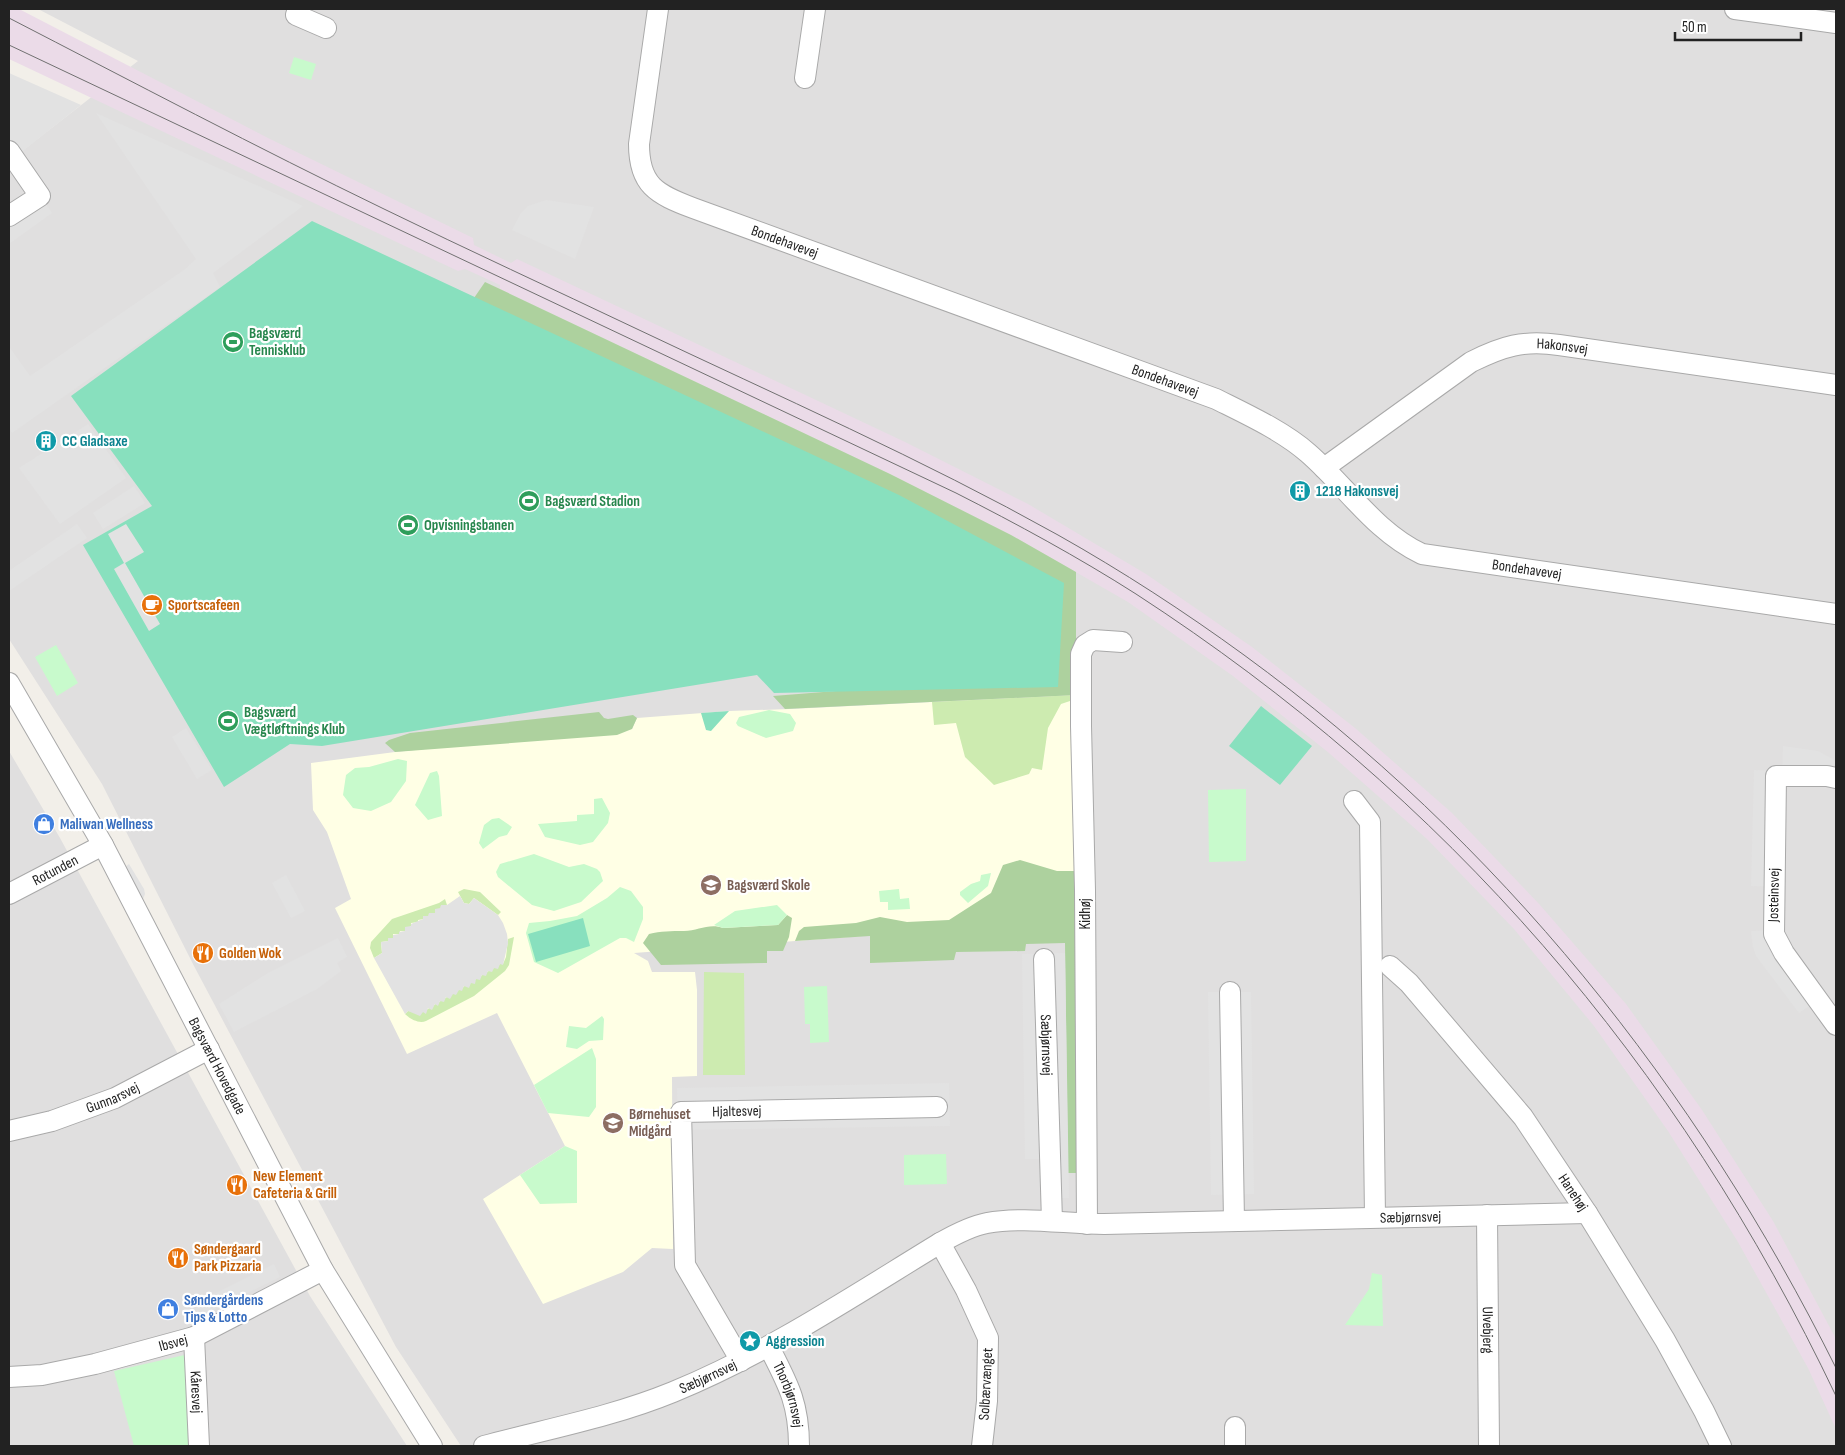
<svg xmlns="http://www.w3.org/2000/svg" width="1845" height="1455" font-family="'Sofia Sans Condensed',sans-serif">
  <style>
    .residential { fill: #e0dfdf }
    .industrial { fill: #ebdbe8 }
    .education { fill: #ffffe5 }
    .grass { fill: #cdebb0 }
    .forest { fill: #add19e }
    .park { fill: #c8facc }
    .pitch { fill: #88e0be }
    .parking { fill: #e2e2e2 }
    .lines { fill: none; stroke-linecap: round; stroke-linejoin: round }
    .minor-casing { stroke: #a9a9a9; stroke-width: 22 }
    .minor { stroke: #fff; stroke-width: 20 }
    .tram { stroke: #707070; stroke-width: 1 }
    .labels { text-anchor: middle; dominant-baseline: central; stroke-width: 4.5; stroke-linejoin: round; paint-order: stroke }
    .street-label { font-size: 15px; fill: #222; stroke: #fff }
    .leisure-label { font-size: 15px; font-weight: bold; fill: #27864d; stroke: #fff; text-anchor: start }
    .culture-label { font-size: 15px; font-weight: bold; fill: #0d838f; stroke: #fff; text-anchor: start }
    .food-label { font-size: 15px; font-weight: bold; fill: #c56008; stroke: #fff; text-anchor: start }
    .shop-label { font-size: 15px; font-weight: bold; fill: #366cbe; stroke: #fff; text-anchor: start }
    .education-label { font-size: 15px; font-weight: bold; fill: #785e54; stroke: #fff; text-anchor: start }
  </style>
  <rect width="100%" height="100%" fill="#f2efe9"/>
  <!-- residential -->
  <path class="residential" d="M38,9H1836V1446H461L396,1347L194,966L102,784L9,639V161L138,61Z
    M9,751L60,838L310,1296L407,1446H9Z"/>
  <!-- industrial -->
  <path class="industrial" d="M9,9H19L268,138L473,238L474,245L511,263L517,259L905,442L1028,504L1146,574L1252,647L1355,728L1452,813L1540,905L1626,1004L1702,1110L1773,1221L1836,1339V1429L1808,1368L1738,1242L1668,1131L1594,1026L1514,929L1427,839L1329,753L1233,676L1128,602L1011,535L890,474L500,289V285L465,269L458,271L9,59Z"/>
  <!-- education -->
  <path class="education" d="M1076,695V920L634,953L648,961L652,972H695L697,990V1076L672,1077L673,1249L652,1248L623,1272L543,1304L483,1199L565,1146L497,1013L407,1054L335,908L351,899L327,832L313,810L311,763L395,752L632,729L637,718L729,711L790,709Z"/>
  <!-- grass -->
  <path class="grass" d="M1076,695V699L1061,704L1048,728L1042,770L1032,768L1029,774L994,785L965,757L956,723L934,725L932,702Z
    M464,889L480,892L501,912L498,915L474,898L469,904L464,903L458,892Z
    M445,899L447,905C438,910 429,919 418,920V922L411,923V926L405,931H400L399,934H393V938L388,941L381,942L382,953L374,958L370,948L371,942L392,919L439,903Z
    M514,937L509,965L505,971L474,996L426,1021C419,1024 410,1019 405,1014L408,1011L423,1012L500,964H503L506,957L508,939Z
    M704,972L744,973L745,1075H703Z"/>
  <!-- forest -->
  <path class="forest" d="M485,282L890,474L1011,535L1076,572V695L785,709L773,696L836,691L474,298Z
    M599,712L604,718L608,719L633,715L637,718L632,729L617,735L395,752L385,743L389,740L410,733Z
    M1020,860L1057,871H1076L1080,1173H1068L1065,943L1026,944L1025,951L956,952L954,960L870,963V936L795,941L799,931L804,927L856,923L880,917L907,922L949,920L991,893L1003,865Z
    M787,915L792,918L789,937L783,951H767V963L661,965L643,943L649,934C661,931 671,931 684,931C698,931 709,923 723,928L778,925Z"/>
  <!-- park -->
  <path class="park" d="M294,57L316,64L311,80L289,73Z
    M56,645L78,683L57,696L35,657Z
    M769,710L790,714L796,723L793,731L766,738L738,726L736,723L739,717Z
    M398,759L407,761L406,781L391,802L371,811L353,808L343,795L346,775L355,768L369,767Z
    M437,771L439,776L442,816L428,820L415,805L430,773Z
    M1246,789V861L1209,862L1208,790Z
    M602,798L610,813L608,823L593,842L580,845L545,837L538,824L577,821V815L594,814V799Z
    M499,818L512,827L507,835L499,837L483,849L479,843L484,825L492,819Z
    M534,854L569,867L584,864L597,869L600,872L603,881L581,902L554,911L532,905L498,877L496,872L500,864Z
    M991,873L988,886L968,903L960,895V892L971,884L980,881L981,875Z
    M620,887L631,891L643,907V919L634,942L626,938H620L558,973L534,962L526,933L529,923L550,921L577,916L607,898Z
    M899,889L900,899L909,898L910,909L888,910V902H880L879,891Z
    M777,905L787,915L778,925L723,928L714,925L735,911Z
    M827,986L829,1042L810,1043V1024H805L804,987Z
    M602,1016L604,1019L603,1040L589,1041L577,1049L566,1047L569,1026L586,1028Z
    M592,1048L596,1059V1107L589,1117L548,1113L534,1085Z
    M565,1146L577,1151V1203L540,1204L520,1175Z
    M946,1154L947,1184L904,1185V1155Z
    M1372,1273L1382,1275L1383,1326L1345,1325L1369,1289Z
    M189,1354L194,1446H134L114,1371Z"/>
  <!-- pitch -->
  <path class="pitch" d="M312,221L899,495L1064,583L1058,687L774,693L757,675L322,746L290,744L224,787L83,545L152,506L71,396Z
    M1261,706L1312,746L1280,785L1229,746Z
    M729,711L711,731L706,730L701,713Z
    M583,918L590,946L536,962L528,934Z"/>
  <!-- parking -->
  <path class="parking" d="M9,73L81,105L9,162Z
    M96,113L303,206L213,273L220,287L12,433L9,428V349L10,348L30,376L184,270L196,259Z
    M40,196L52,213L9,244V216Z
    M546,200L594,207L575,259L512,230L521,213L528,206Z
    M88,424L126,478L60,524L19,468Z
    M134,486L145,503L103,529L93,513Z
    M77,524L87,538L9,591V571Z
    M126,524L144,552L125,563L160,624L149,631L114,569L124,563L108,534Z
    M186,728L212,770L197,779L172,737Z
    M1783,746L1818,751L1836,761L1829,780L1782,779Z
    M1754,770L1780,771L1777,887L1751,886Z
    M129,864L144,889L145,894L143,899L125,867Z
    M286,875L305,911L291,918L272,883Z
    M460,896L464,903L469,904L474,898L498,915L503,923L507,934L508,943L503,965L500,964L498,969L494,968L492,972L488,971L486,976L482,975L480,980L476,979L475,984L471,983L469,988L464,986L462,991L459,990L456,995L453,994L450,999L446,997L444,1002L440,1001L438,1006L435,1004L432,1010L428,1008L426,1014L423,1012L420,1016L408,1011L405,1014L374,958L382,953L381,942L388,941V938H393V935L399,934V932L405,931V927L411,926V924L423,919V916H428L429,913H435V909L440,908L441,905H447Z
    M1776,930L1821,998L1799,1013L1756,956L1753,947L1751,931Z
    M338,938L347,957L337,963L341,971L317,989L234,1032L219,1004L268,973Z
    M1065,953L1069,1198H1044L1043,1159H1025L1022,954Z
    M1208,992H1251L1254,1194L1211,1195Z
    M949,1083L950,1126L678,1130L677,1088Z
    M274,1264L280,1277L195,1319L196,1303Z"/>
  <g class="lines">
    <!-- minor casing -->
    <g class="minor-casing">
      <g id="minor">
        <path d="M298,9L296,15L326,28"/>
        <path id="s1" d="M658,9L639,144C639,185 656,194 693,208L1216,399C1246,414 1283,431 1308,453C1346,486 1375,532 1422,554L1836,614"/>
        <path d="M1735,9L1836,23"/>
        <path d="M805,78L815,9"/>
        <path d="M9,151L40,196L9,216"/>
        <path id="s2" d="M1324,468L1471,362C1503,346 1523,340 1559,345L1836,385"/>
        <path id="s3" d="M9,683L103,845L323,1270L432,1446"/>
        <path d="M1836,778L1827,776H1776L1774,934L1784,953L1836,1025"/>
        <path d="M1354,801L1370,822L1375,1217"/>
        <path id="s4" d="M9,894L103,845"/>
        <path id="s5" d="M1044,959L1052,1221"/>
        <path id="s6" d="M1390,966L1409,983L1523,1117L1587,1213L1665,1340L1704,1411L1721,1446"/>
        <path d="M1230,992L1234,1220"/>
        <path id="s7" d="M9,1131L52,1121L115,1098L209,1049"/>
        <path id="s8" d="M1487,1215L1489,1446"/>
        <path d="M1087,1224L1085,890L1081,726V654L1085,645L1093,640L1122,642"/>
        <path d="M940,1243L966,1290L988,1338L987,1401L982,1446"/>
        <path id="s9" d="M194,1337L199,1446"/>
        <path id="s10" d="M769,1347C788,1384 799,1403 799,1446"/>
        <path id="s11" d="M741,1361L685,1265L681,1112L937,1107"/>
        <path id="s12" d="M9,1377L42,1375L95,1364L194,1337L323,1270"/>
        <path d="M1235,1427V1446"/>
        <path id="s13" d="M484,1446C547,1429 612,1417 673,1392C768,1353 853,1296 940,1243C954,1235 971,1226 987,1223C1023,1216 1067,1224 1104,1224L1587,1213"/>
      </g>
    </g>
    <!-- minor -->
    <use href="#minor" class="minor"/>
    <!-- tram -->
    <path class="tram" d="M9,18C133,82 258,148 384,209C468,250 553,289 637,329C778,396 922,459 1058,535C1122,571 1185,612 1244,655C1499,841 1696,1087 1836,1368
      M9,45L956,493C1017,524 1078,557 1136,594C1447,796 1677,1062 1836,1396"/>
  </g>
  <!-- icons -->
  <defs>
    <g id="stadium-disc" transform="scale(1.125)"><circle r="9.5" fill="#2e9e5b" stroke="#fff"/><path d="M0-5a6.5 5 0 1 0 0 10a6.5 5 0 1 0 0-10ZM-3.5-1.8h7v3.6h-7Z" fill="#fff"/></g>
    <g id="building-disc" transform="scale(1.125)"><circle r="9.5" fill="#0f9aa8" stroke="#fff"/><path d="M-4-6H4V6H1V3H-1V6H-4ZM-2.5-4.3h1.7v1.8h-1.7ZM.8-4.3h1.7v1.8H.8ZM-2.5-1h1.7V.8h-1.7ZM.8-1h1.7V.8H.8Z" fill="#fff"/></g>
    <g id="cafe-disc" transform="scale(1.125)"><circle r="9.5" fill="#e8710a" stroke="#fff"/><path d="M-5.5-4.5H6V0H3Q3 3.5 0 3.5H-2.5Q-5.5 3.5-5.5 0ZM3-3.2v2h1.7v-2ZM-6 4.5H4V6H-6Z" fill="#fff"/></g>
    <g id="shop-disc" transform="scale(1.125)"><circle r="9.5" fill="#3f7fe0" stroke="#fff"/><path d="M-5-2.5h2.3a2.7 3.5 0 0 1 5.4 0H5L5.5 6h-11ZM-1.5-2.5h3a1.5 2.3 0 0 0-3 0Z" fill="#fff"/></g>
    <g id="school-disc" transform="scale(1.125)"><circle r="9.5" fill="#8d6e63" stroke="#fff"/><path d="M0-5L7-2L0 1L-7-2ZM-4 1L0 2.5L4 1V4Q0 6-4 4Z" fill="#fff"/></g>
    <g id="restaurant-disc" transform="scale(1.125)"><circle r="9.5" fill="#e8710a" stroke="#fff"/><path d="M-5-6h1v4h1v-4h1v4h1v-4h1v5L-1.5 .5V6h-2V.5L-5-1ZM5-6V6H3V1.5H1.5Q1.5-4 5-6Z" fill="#fff"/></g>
    <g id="sight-disc" transform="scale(1.125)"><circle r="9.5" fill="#0f9aa8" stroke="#fff"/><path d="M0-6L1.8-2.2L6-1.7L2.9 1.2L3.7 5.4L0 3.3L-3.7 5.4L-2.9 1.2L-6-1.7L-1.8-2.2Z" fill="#fff"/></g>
  </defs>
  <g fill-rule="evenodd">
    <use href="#stadium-disc" x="233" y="342"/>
    <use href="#building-disc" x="46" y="441"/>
    <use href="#building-disc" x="1300" y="491"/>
    <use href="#stadium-disc" x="529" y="501"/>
    <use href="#stadium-disc" x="408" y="525"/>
    <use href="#cafe-disc" x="152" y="605"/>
    <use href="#stadium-disc" x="228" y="721"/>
    <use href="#shop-disc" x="44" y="824"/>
    <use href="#school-disc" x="711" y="885"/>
    <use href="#restaurant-disc" x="203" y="953"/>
    <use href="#school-disc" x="613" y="1123"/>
    <use href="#restaurant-disc" x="237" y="1185"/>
    <use href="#restaurant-disc" x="178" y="1258"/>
    <use href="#shop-disc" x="168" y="1309"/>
    <use href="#sight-disc" x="750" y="1341"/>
  </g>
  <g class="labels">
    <!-- street labels -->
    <g class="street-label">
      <text stroke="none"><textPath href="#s1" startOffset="326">Bondehavevej</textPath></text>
      <text stroke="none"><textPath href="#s2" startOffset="276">Hakonsvej</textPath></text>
      <text stroke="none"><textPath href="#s1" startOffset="731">Bondehavevej</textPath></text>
      <text stroke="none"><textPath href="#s1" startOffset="1151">Bondehavevej</textPath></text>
      <text stroke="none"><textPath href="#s4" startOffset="52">Rotunden</textPath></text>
      <text transform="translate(1774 895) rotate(-89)">Josteinsvej</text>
      <text transform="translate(1085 914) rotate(-90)">Kidhøj</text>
      <text stroke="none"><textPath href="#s5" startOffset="86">Sæbjørnsvej</textPath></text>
      <text stroke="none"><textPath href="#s3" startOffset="436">Bagsværd Hovedgade</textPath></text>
      <text stroke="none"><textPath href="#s7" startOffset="109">Gunnarsvej</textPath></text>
      <text stroke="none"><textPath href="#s11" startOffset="320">Hjaltesvej</textPath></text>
      <text stroke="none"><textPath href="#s6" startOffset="292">Hanehøj</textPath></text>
      <text stroke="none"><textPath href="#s13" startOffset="978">Sæbjørnsvej</textPath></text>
      <text stroke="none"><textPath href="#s8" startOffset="115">Ulvebjerg</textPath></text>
      <text stroke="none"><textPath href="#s12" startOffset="168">Ibsvej</textPath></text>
      <text stroke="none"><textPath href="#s13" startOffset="235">Sæbjørnsvej</textPath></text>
      <text transform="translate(986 1384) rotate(-87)">Solbærvænget</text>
      <text stroke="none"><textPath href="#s9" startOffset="55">Kåresvej</textPath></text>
      <text stroke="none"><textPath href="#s10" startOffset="52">Thorbjørnsvej</textPath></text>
    </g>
    <!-- leisure labels -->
    <g class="leisure-label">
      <text x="249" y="333">Bagsværd<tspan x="249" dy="17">Tennisklub</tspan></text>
      <text x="545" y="501">Bagsværd Stadion</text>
      <text x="424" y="525">Opvisningsbanen</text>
      <text x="244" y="712">Bagsværd<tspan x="244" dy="17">Vægtløftnings Klub</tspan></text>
    </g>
    <!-- culture labels -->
    <g class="culture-label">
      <text x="62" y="441">CC Gladsaxe</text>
      <text x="1316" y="491">1218 Hakonsvej</text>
      <text x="766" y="1341">Aggression</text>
    </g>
    <!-- food labels -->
    <g class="food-label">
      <text x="168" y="605">Sportscafeen</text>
      <text x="219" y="953">Golden Wok</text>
      <text x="253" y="1176">New Element<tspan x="253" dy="17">Cafeteria &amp; Grill</tspan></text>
      <text x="194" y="1249">Søndergaard<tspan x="194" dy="17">Park Pizzaria</tspan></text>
    </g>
    <!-- shop labels -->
    <g class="shop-label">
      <text x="60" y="824">Maliwan Wellness</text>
      <text x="184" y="1300">Søndergårdens<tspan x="184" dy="17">Tips &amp; Lotto</tspan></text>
    </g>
    <!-- education labels -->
    <g class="education-label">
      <text x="727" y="885">Bagsværd Skole</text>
      <text x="629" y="1114">Børnehuset<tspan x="629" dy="17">Midgård</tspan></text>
    </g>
  </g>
  <!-- border -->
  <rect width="1845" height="1455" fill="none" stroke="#222222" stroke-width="20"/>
  <!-- scale -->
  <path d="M1675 32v8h126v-8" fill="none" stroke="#222222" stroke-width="2.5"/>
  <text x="1682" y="32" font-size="15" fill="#222222" stroke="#ffffff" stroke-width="4" paint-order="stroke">50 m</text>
</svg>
